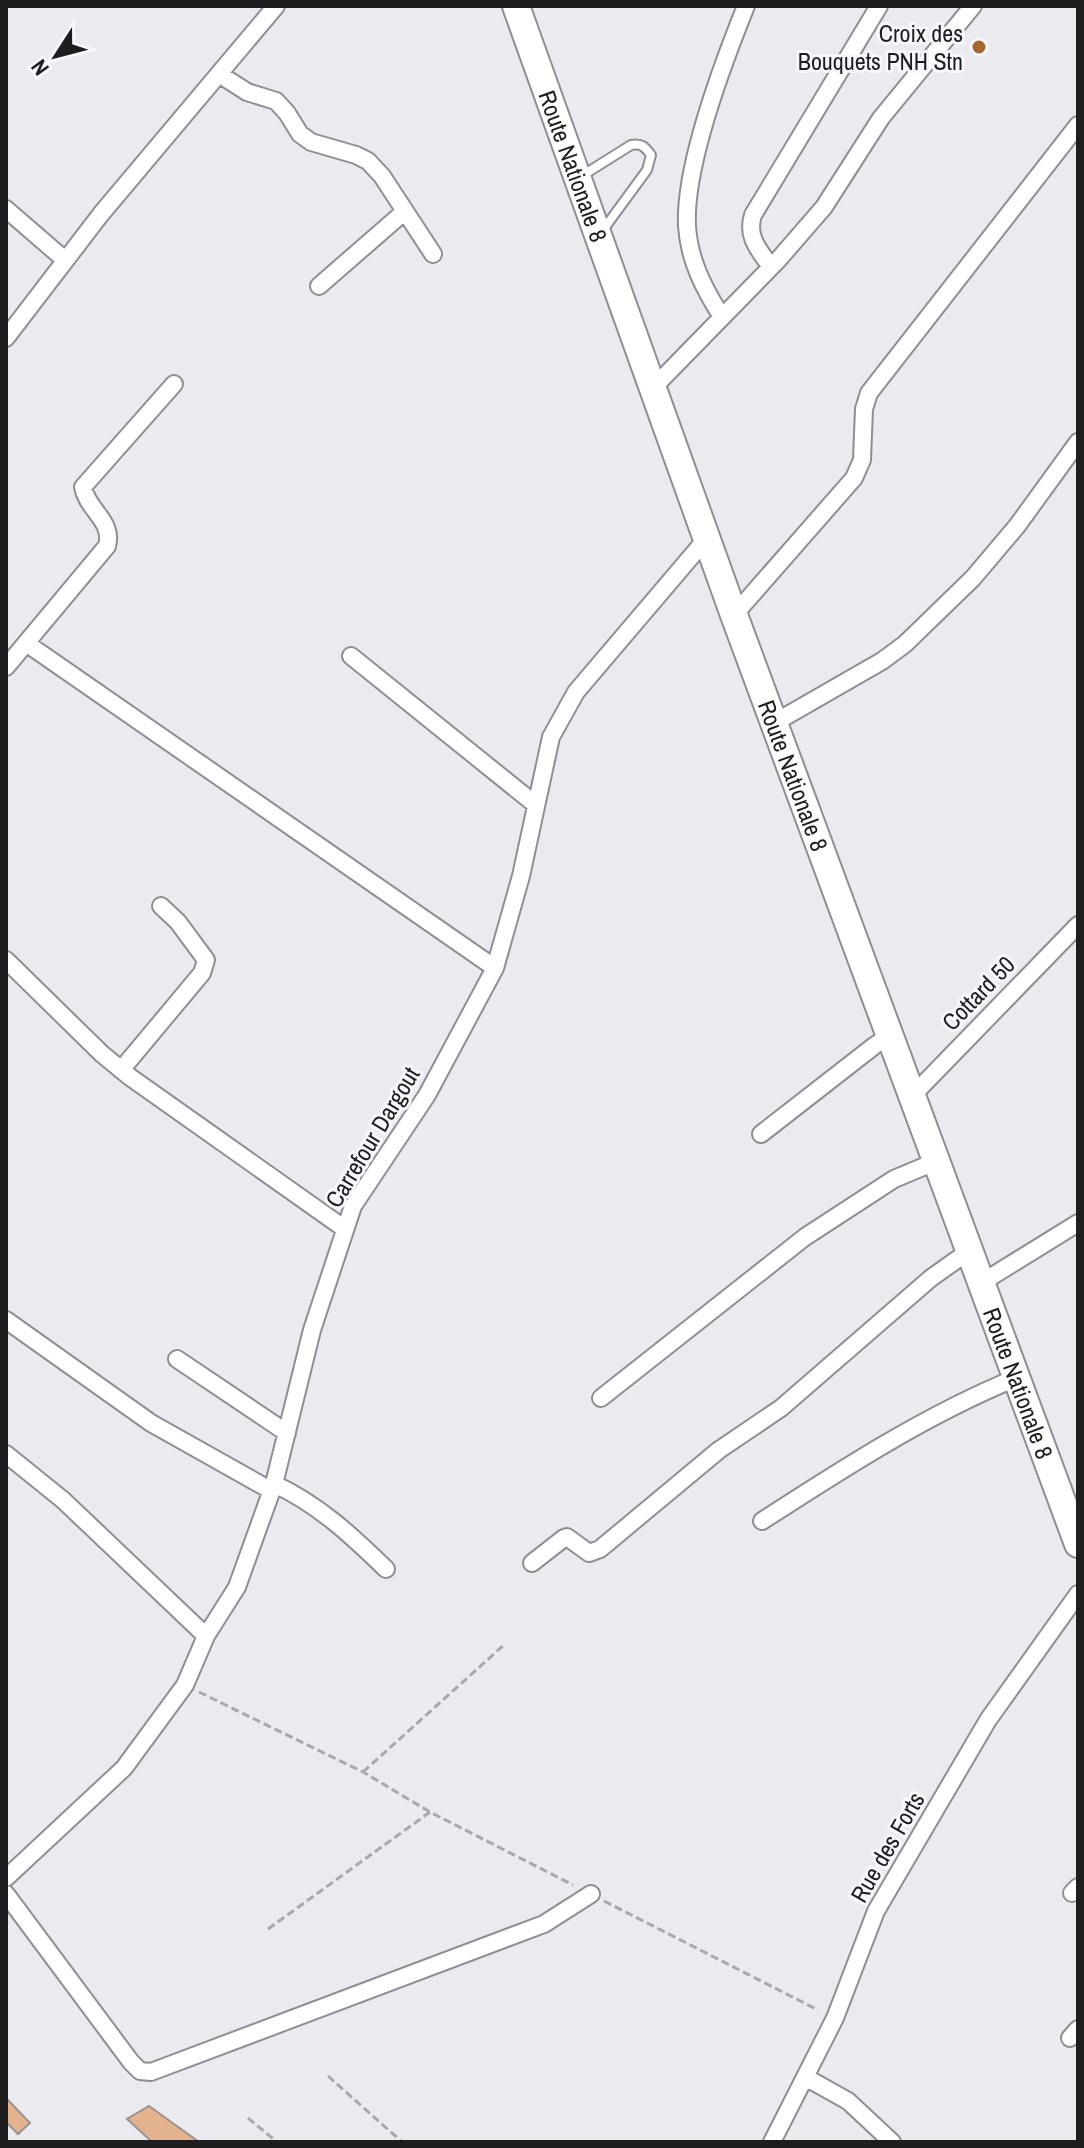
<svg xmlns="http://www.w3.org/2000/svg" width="1084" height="2148" font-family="'Archivo Narrow',sans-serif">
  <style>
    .building { fill: #e3b38d; stroke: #999491; stroke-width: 2 }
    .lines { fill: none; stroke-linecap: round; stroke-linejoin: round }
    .service-casing { stroke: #8f8e93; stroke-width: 12 }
    .minor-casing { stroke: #8f8e93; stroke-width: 20 }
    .primary-casing { stroke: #8f8e93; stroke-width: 30 }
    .path { stroke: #a9a9ad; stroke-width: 3; stroke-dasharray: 8 4; stroke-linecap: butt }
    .service { stroke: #fff; stroke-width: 8 }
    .minor { stroke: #fff; stroke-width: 16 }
    .primary { stroke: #fff; stroke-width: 26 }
    .poi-dot { fill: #a5672d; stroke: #f8f7fd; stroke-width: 3 }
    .labels { text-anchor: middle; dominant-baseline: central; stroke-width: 6; stroke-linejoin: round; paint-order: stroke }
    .poi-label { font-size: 24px; fill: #1e1e20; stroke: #f8f7fd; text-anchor: end }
    .street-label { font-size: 24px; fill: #1e1e20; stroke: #f8f7fd }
  </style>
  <rect width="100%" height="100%" fill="#ebeaef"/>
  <!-- building -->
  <path class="building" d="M6,2098L30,2123L18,2134L6,2122Z
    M149,2106L199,2142H152L127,2119Z"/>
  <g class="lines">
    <!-- service casing -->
    <g class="service-casing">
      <path id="service" d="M580,177L631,145C642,143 645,147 651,155L647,170L603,230"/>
    </g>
    <!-- minor casing -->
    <g class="minor-casing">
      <path id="minor" d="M219,74L247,92L276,101L287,113L300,134L311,142L356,155L368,161L382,176L433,254
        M6,209L65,260
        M771,267C759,250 746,237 753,215L879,6
        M319,286L404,212
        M722,317C704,289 689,260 687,226C684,166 723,63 746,6
        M6,338L101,214L276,6
        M652,389L778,260L824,207L881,118L973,6
        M734,615L854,478L862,460L864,409L869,393L1078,125
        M26,643L495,968
        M351,656L536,805
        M6,667L107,546C114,521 87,510 83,487L174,384
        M774,723L882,661L905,644L973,578L1017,526L1078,442
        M6,960L102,1054L130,1077L345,1229
        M121,1070L202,973L206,960L178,922L161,906
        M913,1095L1078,925
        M761,1134L874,1046L890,1035
        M981,1283L1078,1223
        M6,1320L151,1423L272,1491
        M177,1359L287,1433
        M601,1398L805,1237L894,1179L937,1161
        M6,1454L63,1500L206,1636
        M274,1484C318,1504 352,1536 386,1569
        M762,1521C844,1468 926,1415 1016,1378
        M532,1563L564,1538L567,1537L589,1553L600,1549L719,1450L781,1408L931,1278L969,1251
        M6,1878L124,1768L185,1685L206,1636L237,1587L274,1484L312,1330L353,1206L427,1095L495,968L521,876L551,737L576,692L707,538
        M1072,1893L1078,1887
        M6,1894L131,2062L140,2071L151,2072L544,1924L591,1894
        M1070,2038L1078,2029
        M805,2077L848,2101L892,2142
        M772,2142L835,2018L876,1911L988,1720L1078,1594"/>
    </g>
    <!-- primary casing -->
    <g class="primary-casing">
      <g id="primary">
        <path id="s1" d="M516,6L734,615L1078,1544"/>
      </g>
    </g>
    <!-- path -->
    <path class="path" d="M199,1692L363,1772L430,1812L573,1885
      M363,1772L505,1644
      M604,1901L818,2010
      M268,1929L430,1812
      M328,2076L402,2142
      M248,2118L277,2142"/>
    <!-- service -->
    <use href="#service" class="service"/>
    <!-- minor -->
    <use href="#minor" class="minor"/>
    <!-- primary -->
    <use href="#primary" class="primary"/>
  </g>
  <!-- markers -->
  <circle class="poi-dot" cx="979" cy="47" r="8"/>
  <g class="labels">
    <!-- poi labels -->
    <g class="poi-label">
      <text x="963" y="33">Croix des<tspan x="963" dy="28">Bouquets PNH Stn</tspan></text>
    </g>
    <!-- street labels -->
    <g class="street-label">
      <text stroke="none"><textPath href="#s1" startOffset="170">Route Nationale 8</textPath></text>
      <text stroke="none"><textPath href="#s1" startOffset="818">Route Nationale 8</textPath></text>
      <text transform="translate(978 993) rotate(-46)">Cottard 50</text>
      <text transform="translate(372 1137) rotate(-59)">Carrefour Dargout</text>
      <text stroke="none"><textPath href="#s1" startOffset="1466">Route Nationale 8</textPath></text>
      <text transform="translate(887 1847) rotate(-60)">Rue des Forts</text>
    </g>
  </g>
  <!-- border -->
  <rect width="1084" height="2148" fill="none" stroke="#1e1e20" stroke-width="16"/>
  <!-- north arrow -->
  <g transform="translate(56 56) rotate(234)" stroke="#f8f7fd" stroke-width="6" paint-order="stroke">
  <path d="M0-6L14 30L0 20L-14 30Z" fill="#1e1e20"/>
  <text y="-12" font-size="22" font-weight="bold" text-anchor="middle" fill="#1e1e20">N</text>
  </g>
</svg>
